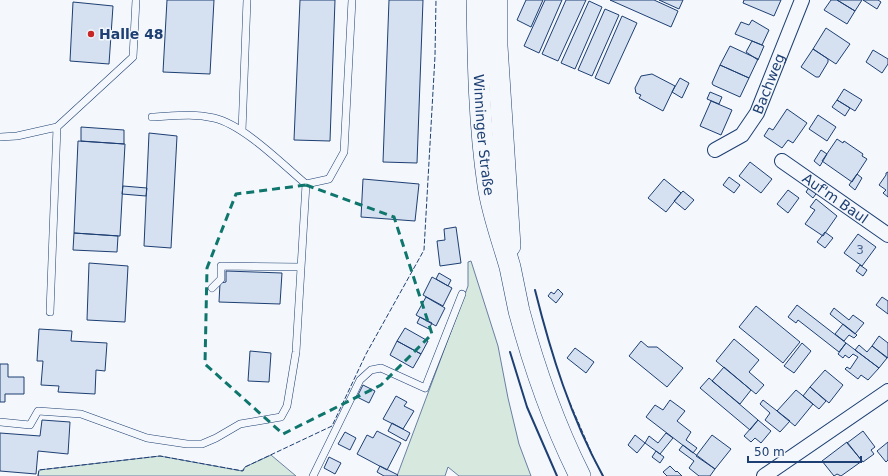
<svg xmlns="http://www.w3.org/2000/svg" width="888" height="476" font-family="'DejaVu Sans',sans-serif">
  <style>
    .green { fill: #d7e8df; stroke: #687fa3 }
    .building { fill: #d5e0f0; stroke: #1d3f73 }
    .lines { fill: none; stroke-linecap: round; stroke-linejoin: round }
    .service-casing { stroke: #1d3f73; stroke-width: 8 }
    .minor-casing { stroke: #1d3f73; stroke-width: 16 }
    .primary-casing { stroke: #1d3f73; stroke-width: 22 }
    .service { stroke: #f4f7fb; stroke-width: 7 }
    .minor { stroke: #f4f7fb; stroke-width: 14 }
    .primary { stroke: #f4f7fb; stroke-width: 21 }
    .fence { stroke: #1d3f73; stroke-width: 1; stroke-dasharray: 5 2; stroke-linecap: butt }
    .wall { stroke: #1d3f73; stroke-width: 2 }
    .marked { fill: none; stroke: #0f766e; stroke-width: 3; stroke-dasharray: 8 5; stroke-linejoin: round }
    .poi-dot { fill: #c62828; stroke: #f4f7fb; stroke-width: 1.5 }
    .labels { text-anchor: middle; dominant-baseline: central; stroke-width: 3; stroke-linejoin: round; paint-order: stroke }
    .number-label { font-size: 12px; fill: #4b6792 }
    .poi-label { font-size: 14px; font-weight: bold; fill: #1d3f73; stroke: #f4f7fb; text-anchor: start }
    .street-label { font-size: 14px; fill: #1d3f73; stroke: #f4f7fb }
  </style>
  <rect width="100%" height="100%" fill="#f4f7fb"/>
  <!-- green -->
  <path class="green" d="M471,261L498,346L508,398L519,444L531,476H459L448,467L445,476H397L468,286V262Z
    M271,455L296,476H38L39,470L160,456L242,471L245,467Z"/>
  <!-- building -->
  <path class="building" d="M167,0H214L210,74L163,72Z
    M300,0H335L330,141L294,140Z
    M389,0H423L417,163L383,162Z
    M526,0H543L531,27L517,20Z
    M545,0H562L539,53L524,46Z
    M566,0H586L558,61L542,54Z
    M610,0H654L678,11L671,27Z
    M659,0H683L679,9Z
    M744,0H781L774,16L743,3Z
    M831,0H837L855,11L847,24L824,10Z
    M837,0H862L855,11Z
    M863,0H878L881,2L877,9Z
    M589,1L602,7L575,69L561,63Z
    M73,2L113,6L109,64L70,61Z
    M605,9L619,15L592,76L578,70Z
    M622,16L637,23L609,84L595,78Z
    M752,20L769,30L762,45L735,34L741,22L749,25Z
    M826,28L850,44L836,64L813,49Z
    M752,41L764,46L758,60L746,52Z
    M730,46L758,59L749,78L720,65Z
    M813,49L828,59V62L819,77H816L801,67Z
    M873,50L888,59V64L882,73L866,62Z
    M720,65L749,78L740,97L713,85L712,83Z
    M652,74L675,86L663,111L639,98L641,95L636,93L635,88L641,76Z
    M680,78L689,83L682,98L672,92Z
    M844,89L862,100L855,111L837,100Z
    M710,92L722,97L719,104L707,99Z
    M837,100L850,108L845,116L832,107Z
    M711,101L732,110L721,135L700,126Z
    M787,109L807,123L793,143L788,140L782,148L764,136L769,128L773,130Z
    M818,115L836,127L827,141L809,129Z
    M81,127L124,130V144L81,141Z
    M149,133L177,136L171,248L144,246Z
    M837,139L843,143L844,141L863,154L862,156L867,159L852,182L822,161Z
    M78,141L125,144L120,236L74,233Z
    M821,150L827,154L820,166L814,161Z
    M750,162L772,179L761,193L739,176Z
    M888,172V197L883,193L886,190L879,185L886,175V173Z
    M857,174L862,178L855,190L849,185Z
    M729,177L740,185L734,193L723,185Z
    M363,179L419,184L415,221L361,217Z
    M664,179L681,193L666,212L648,198Z
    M123,186L147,188L146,196L122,194Z
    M810,186L818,191L813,198L806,192Z
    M788,190L799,198L788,213L777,204Z
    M683,191L694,200L685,210L674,201Z
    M816,199L837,216L823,236L805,224L815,210L810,207Z
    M456,227L461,263L440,266L437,241L445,240L444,229Z
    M825,232L833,238L825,248L817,242Z
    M74,233L118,236L117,252L73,250Z
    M858,234L876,247L862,266L844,253Z
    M89,263L128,266L125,322L87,320Z
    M860,265L867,270L863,276L856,271Z
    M226,271L282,273L280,304L219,302L220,283L226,282Z
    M439,273L451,280L448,286L436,279Z
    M432,277L452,288L443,306L423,295Z
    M558,289L563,294L556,303L548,296L551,292L554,294Z
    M426,297L445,308L436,326L416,315Z
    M882,297L888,301V314L876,305Z
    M797,305L846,343L839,352L798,320L796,323L788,317Z
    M756,306L800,342L783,363L739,327Z
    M834,308L849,320L853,315L864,323L855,334L830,314Z
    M420,317L432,323L429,329L417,323Z
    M843,324L857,335L854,338L849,335L844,341L835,334Z
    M405,328L428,341L421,354L397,341Z
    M39,329L72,331L71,341L107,343L105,371L96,370L95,394L58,392L59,386L41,385L43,361H37Z
    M879,336L888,343V358L872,346Z
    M734,339L759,360L749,372L764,385L756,394L716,361Z
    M397,341L421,354L413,368L390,355Z
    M641,341L648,347H657L683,368L667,387L629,356Z
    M802,343L811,351L794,373L784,366Z
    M846,343L879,368L868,380L861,375L858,379L845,369L847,367L850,369L858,357L853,354L849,358L845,355L843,358L838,354Z
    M859,345L867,352L872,346L887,358L879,368L855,350Z
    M575,348L594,362L586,373L567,358Z
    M250,351L271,353L269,382L248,381Z
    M0,364H8V377H24V394H5V402H0Z
    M724,367L751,390L740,404L712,381Z
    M825,370L843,385L829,403L810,387Z
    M709,378L758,420L750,430L700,388Z
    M363,385L375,391L369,403L357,397Z
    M810,387L826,401L819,409L803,396Z
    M796,390L813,404L795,426L777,411Z
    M396,396L407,402L404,406L414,411L403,429L383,419Z
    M670,400L685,411L677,421L691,432L686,440L697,448L693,453L646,417L655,405L663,410Z
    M763,400L790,421L780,432L765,420L770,413L760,404Z
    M42,420L70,422L68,454L38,451L36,474L0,471V433L40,436Z
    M758,420L771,431L761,443L755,438L751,442L744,436Z
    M392,423L410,433L406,441L388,431Z
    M377,431L401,443L387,470L357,454L367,435L373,438Z
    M863,431L875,447L871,450L874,454L863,462L847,443Z
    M345,432L356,438L350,450L338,444Z
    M666,433L673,438L660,454L645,443L649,436L658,443Z
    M635,435L645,443L637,453L628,445Z
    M712,435L731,449L715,469L696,456Z
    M847,442L862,461L841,476L837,474L834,476L822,461Z
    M888,442V460L886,462L877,451Z
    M683,445L715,469L710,476H699L689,468L694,461L679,450Z
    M656,451L664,457L660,463L652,457Z
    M329,457L341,463L335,474L324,468Z
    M380,466L398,475L397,476H384L377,472Z
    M670,466L676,472L677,471L682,476H667L663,472Z"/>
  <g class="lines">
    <!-- service casing -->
    <g class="service-casing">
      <path id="service" d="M242,131L247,0
        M0,137L17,136L57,127L133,57L136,0
        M306,184L329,179L344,152L352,0
        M212,288L221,279V266L301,267
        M50,312L57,127
        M0,422L30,425L38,411L81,414L147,438L187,444H202L216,438L240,424L281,417L287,406L296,352L306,184C282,164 244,125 214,118C193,113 173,116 152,117
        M313,476L360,380L371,370L381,368L425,388L462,294"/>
    </g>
    <!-- minor casing -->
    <g class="minor-casing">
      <g id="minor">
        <path id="s1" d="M715,150L742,135L757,113L802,0"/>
        <path id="s2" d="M782,161L888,235"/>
        <path d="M764,476L888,391"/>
      </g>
    </g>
    <!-- primary casing -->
    <g class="primary-casing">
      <g id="primary">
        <path id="s3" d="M477,0C478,61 479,124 488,185C492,213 502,239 510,267C513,281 516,296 519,311C534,367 554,424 580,476"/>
        <path d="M497,0V46L510,246"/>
      </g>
    </g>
    <!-- service -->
    <use href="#service" class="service"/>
    <!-- minor -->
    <use href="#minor" class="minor"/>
    <!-- primary -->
    <use href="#primary" class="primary"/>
    <!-- fence -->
    <path class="fence" d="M567,396L595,461L603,476
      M38,476L39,470L160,456L243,471L245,467L332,426L366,354L424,250L435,56L436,0"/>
    <!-- wall -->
    <path class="wall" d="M535,290C551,354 571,418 603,476
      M510,352L527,407L557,476"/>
  </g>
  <!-- marked area -->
  <path class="marked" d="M306,185L394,217L432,334L381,385L283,434L205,364L207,268L236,194Z"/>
  <!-- markers -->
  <circle class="poi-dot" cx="91" cy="34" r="4"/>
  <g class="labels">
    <!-- number labels -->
    <g class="number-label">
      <text x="860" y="250">3</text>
    </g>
    <!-- poi labels -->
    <g class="poi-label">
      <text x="99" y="34">Halle 48</text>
    </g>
    <!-- street labels -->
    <g class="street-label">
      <text stroke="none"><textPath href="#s1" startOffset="89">Bachweg</textPath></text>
      <text stroke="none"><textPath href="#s3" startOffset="135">Winninger Straße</textPath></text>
      <text stroke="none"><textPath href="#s2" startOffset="65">Auf'm Baul</textPath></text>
    </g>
  </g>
  <!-- scale -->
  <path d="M748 456v6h113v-6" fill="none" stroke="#1d3f73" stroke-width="2"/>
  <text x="754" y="456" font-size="12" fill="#1d3f73" stroke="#f4f7fb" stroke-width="3" paint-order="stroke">50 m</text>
</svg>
